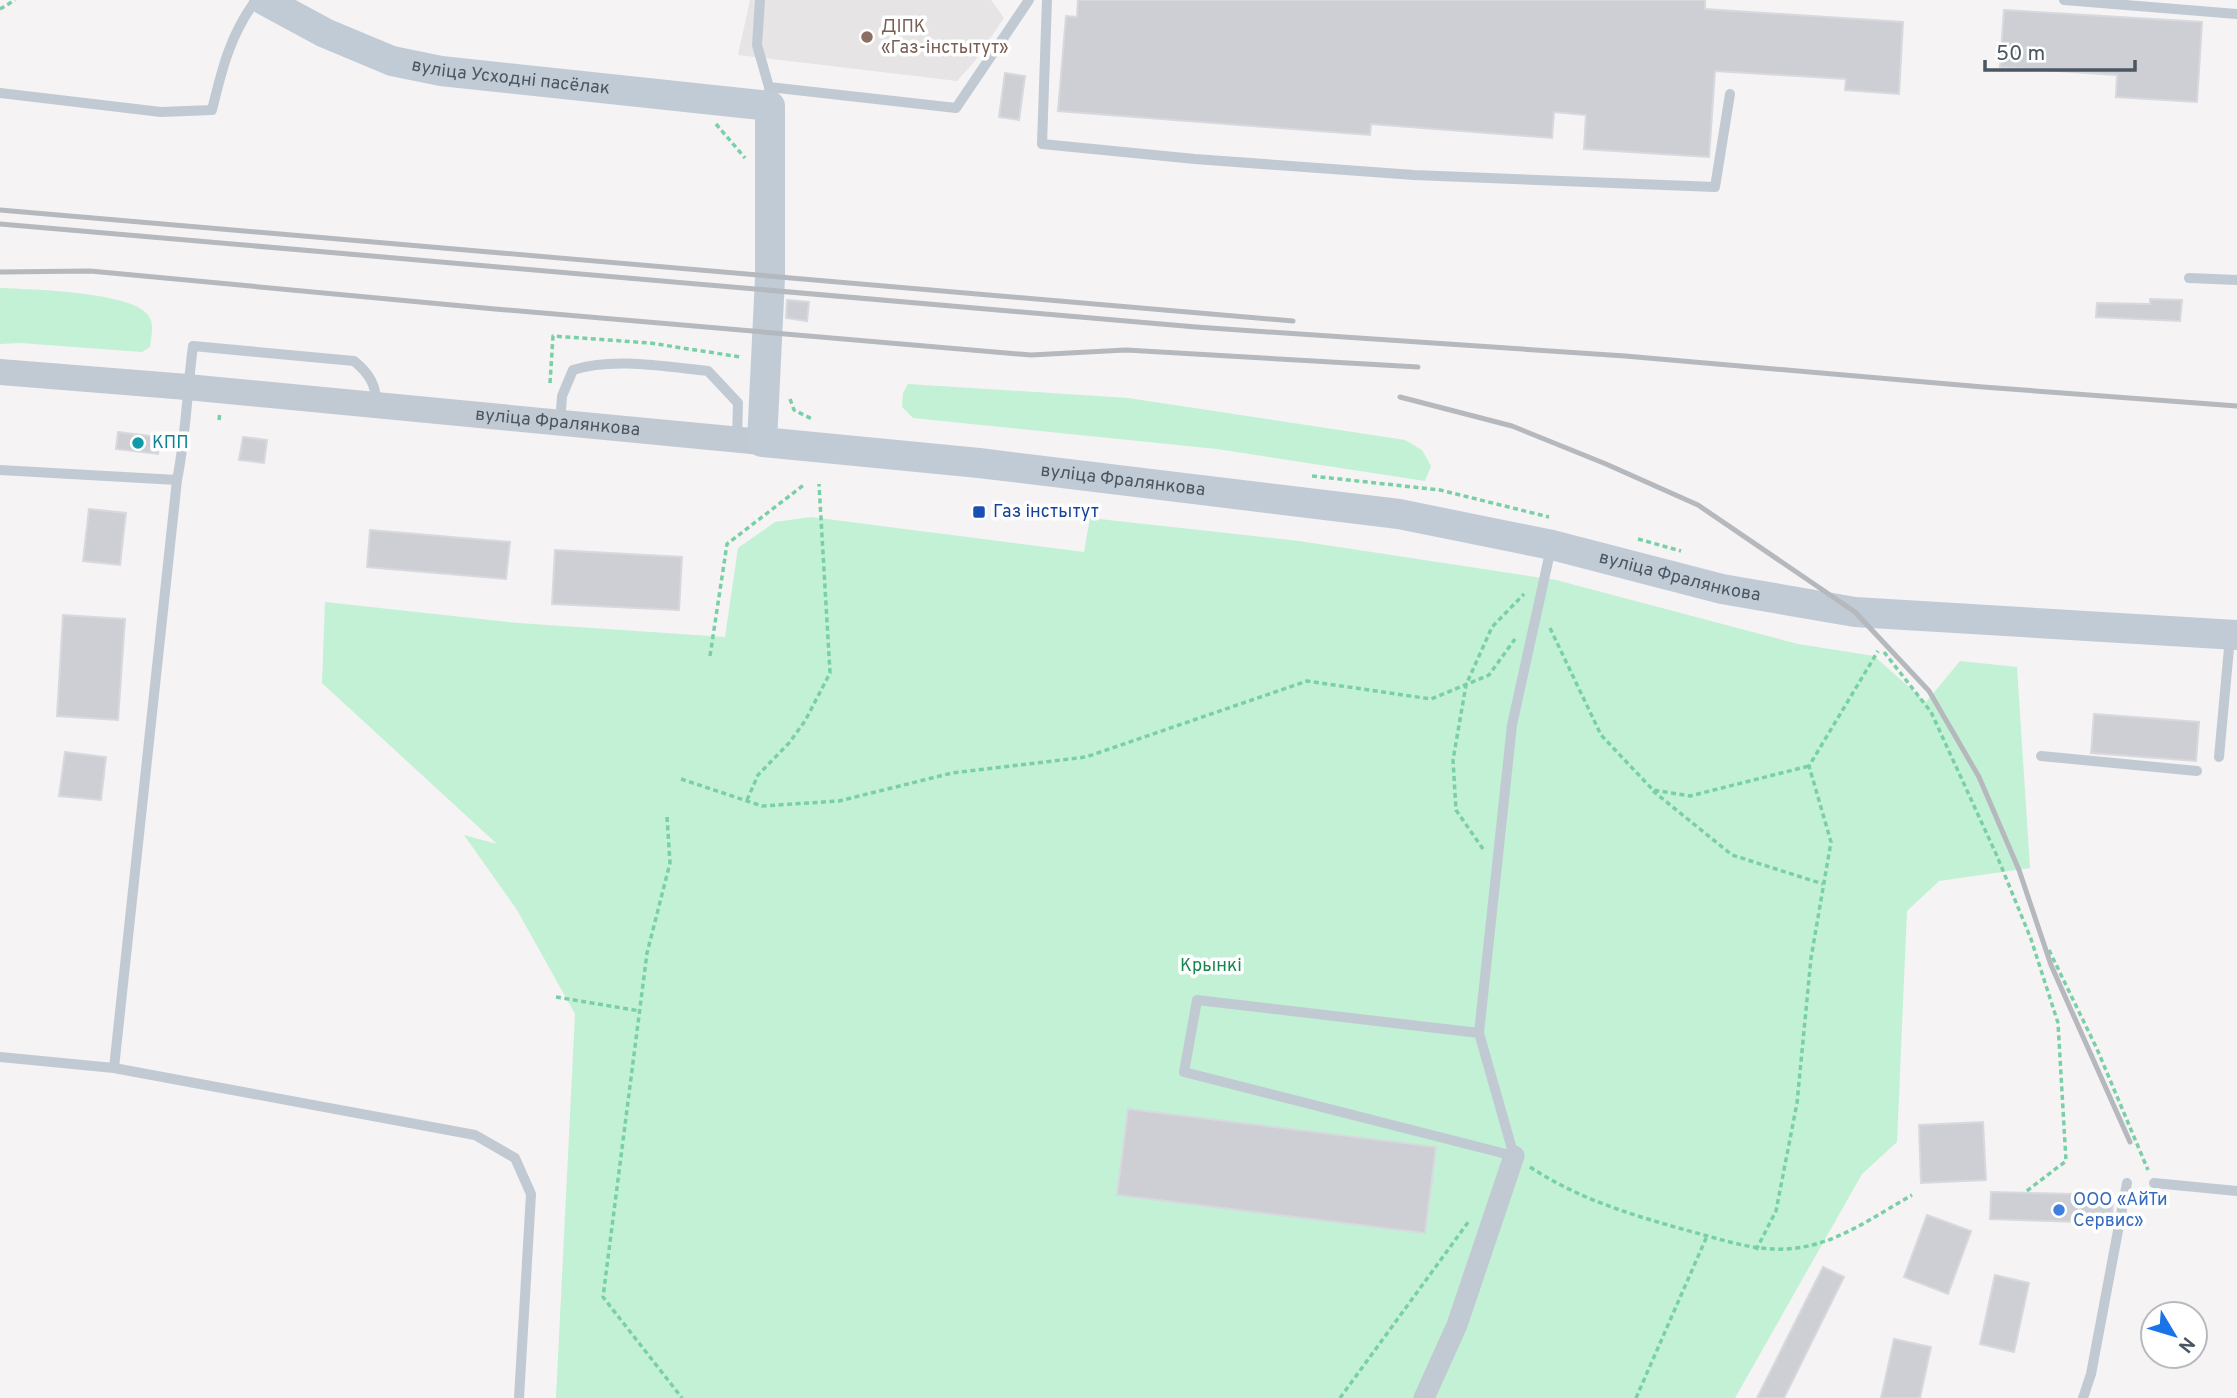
<svg xmlns="http://www.w3.org/2000/svg" width="2237" height="1398" font-family="Overpass,sans-serif">
  <style>
    .education { fill: #e6e4e5 }
    .green { fill: #c3f1d5 }
    .building { fill: #cdcfd5; stroke: #d7d9de; stroke-width: 2 }
    .lines { fill: none; stroke-linecap: round; stroke-linejoin: round }
    .path { stroke: #7ad0a6; stroke-width: 3.5; stroke-dasharray: 5 3.5; stroke-linecap: butt }
    .service { stroke: #c1cad2; stroke-width: 10 }
    .minor { stroke: #c1cad2; stroke-width: 21 }
    .tertiary { stroke: #c1cad2; stroke-width: 26 }
    .secondary { stroke: #c1cbd6; stroke-width: 30 }
    .rail { stroke: #b5b8bd; stroke-width: 5 }
    .education-dot { fill: #8d6e63; stroke: #fff; stroke-width: 2.5 }
    .culture-dot { fill: #0f9aa8; stroke: #fff; stroke-width: 2.5 }
    .transit-dot { fill: #1a4fb4; stroke: #fff; stroke-width: 2.5 }
    .shop-dot { fill: #3f7fe0; stroke: #fff; stroke-width: 2.5 }
    .labels { text-anchor: middle; dominant-baseline: central; stroke-width: 7; stroke-linejoin: round; paint-order: stroke }
    .education-label { font-size: 18px; fill: #785e54; stroke: #fff; text-anchor: start }
    .street-label { font-size: 18px; fill: #4a5661; stroke: #fff }
    .culture-label { font-size: 18px; fill: #0d838f; stroke: #fff; text-anchor: start }
    .transit-label { font-size: 18px; fill: #164399; stroke: #fff; text-anchor: start }
    .park-label { font-size: 18px; fill: #17864f; stroke: #fff }
    .shop-label { font-size: 18px; fill: #366cbe; stroke: #fff; text-anchor: start }
  </style>
  <rect width="100%" height="100%" fill="#f5f3f3"/>
  <!-- education -->
  <path class="education" d="M750,0H991L1004,18L975,61L957,81L738,55Z"/>
  <!-- green -->
  <path class="green" d="M0,288C29,289 132,292 148,315C155,324 151,337 150,347L142,352L20,343L0,344Z
    M908,384L1128,398L1405,440L1422,450L1431,466L1425,481L1217,449L913,418L902,407L903,393Z
    M811,517L1084,552L1090,518L1299,541L1556,580L1798,644L1874,656L1926,702L1960,661L2017,667L2030,868L1939,881L1907,911L1897,1142L1862,1174L1735,1398H556L575,1014L517,910L464,835L497,844L322,683L325,602L518,623L725,637L738,548L775,522Z"/>
  <!-- building -->
  <path class="building" d="M1078,0H1705V9L1903,22L1899,94L1845,90L1846,79L1715,71L1709,157L1584,149L1586,115L1554,112L1552,138L1371,124L1370,135L1058,111L1066,16L1077,17Z
    M2004,10L2202,22L2197,102L2116,97L2117,75L2000,67Z
    M1005,73L1025,76L1019,120L999,117Z
    M2150,299L2182,300L2180,321L2096,317L2097,303L2150,304Z
    M787,300L809,302L807,321L786,318Z
    M118,432L160,437L158,454L116,449Z
    M243,437L267,440L264,463L239,460Z
    M89,509L126,513L120,565L83,561Z
    M370,530L510,542L506,579L367,567Z
    M555,550L682,557L679,610L552,604Z
    M63,615L125,619L118,720L57,716Z
    M2094,714L2199,722L2196,761L2091,753Z
    M65,752L106,757L101,800L59,796Z
    M1128,1109L1436,1147L1425,1233L1117,1195Z
    M1983,1122L1986,1180L1921,1183L1919,1125Z
    M1991,1192L2113,1195L2112,1223L1990,1219Z
    M1927,1215L1971,1231L1948,1294L1904,1277Z
    M1823,1267L1844,1277L1784,1398H1757Z
    M1995,1275L2029,1283L2014,1352L1980,1344Z
    M1894,1339L1931,1347L1920,1398H1881Z"/>
  <g class="lines">
    <!-- path -->
    <path class="path" d="M0,9L15,0
      M716,124L745,158
      M550,383L553,336L650,343L741,357
      M790,399L794,410L814,420
      M219,420L220,412
      M1312,476L1440,490L1549,517
      M1638,539L1681,551
      M1550,628L1601,735L1653,790L1690,796L1809,766
      M1884,652L1931,712L1997,856L2031,939L2058,1023L2066,1161L2024,1193
      M710,656L727,544L805,484
      M681,779L762,806L839,801L952,773L1086,757L1307,681L1431,699L1489,675L1515,639
      M1653,791L1732,855L1823,884
      M747,800L758,775L789,743L805,721L830,673L819,484
      M667,817L670,863L647,953L603,1297L682,1398
      M1483,849L1456,810L1453,760L1466,685L1492,627L1524,594
      M2049,950L2097,1049L2148,1170
      M556,997L640,1011
      M1530,1167C1580,1200 1635,1216 1693,1232C1727,1241 1760,1253 1797,1248C1840,1242 1875,1216 1912,1195
      M1756,1250L1776,1211L1797,1103L1811,958L1831,842L1809,766L1878,651
      M1340,1398L1469,1221
      M1636,1398L1707,1236"/>
    <!-- service -->
    <path class="service" d="M760,0L757,45L769,87
      M1047,0L1042,144L1195,159L1414,175L1715,187L1730,94
      M2064,0L2237,14
      M0,93L161,112L212,110C222,69 230,35 256,0
      M770,106L769,87L956,108L1029,0
      M2189,278L2237,280
      M560,423L562,396L573,370C613,357 667,367 708,371L738,403L737,438
      M0,470L177,480C186,436 187,391 193,346L354,361C369,373 377,386 376,405
      M177,480L114,1068L475,1135L515,1158L531,1194L519,1398
      M2041,756L2197,771
      M2219,757L2230,637
      M1479,1033L1197,1000L1184,1072L1514,1156L1479,1033L1512,725L1551,548
      M0,1057L114,1068
      M2154,1183L2237,1191
      M2083,1398L2091,1374L2127,1183"/>
    <!-- minor -->
    <path class="minor" d="M1424,1398L1457,1325L1514,1156"/>
    <!-- tertiary -->
    <path class="tertiary" id="s1" d="M0,372L187,387L762,442"/>
    <!-- secondary -->
    <path class="secondary" id="s2" d="M264,0L325,33L392,61L441,71L770,106V278L762,442L979,463L1399,514L1552,545L1722,589L1855,612L2237,635"/>
    <!-- rail -->
    <path class="rail" d="M0,210L1293,321
      M0,224L1196,327L1625,356L1983,387L2237,406
      M0,272L90,271L495,309L1031,355L1126,350L1418,367
      M1400,397L1512,426L1606,464L1698,505L1855,612L1929,691L1979,777L2019,870L2051,965L2130,1142"/>
  </g>
  <!-- markers -->
  <circle class="education-dot" cx="867" cy="37" r="7"/>
  <circle class="culture-dot" cx="138" cy="443" r="7"/>
  <rect class="transit-dot" x="972" y="505" width="14" height="14" rx="3.5"/>
  <circle class="shop-dot" cx="2059" cy="1210" r="7"/>
  <g class="labels">
    <!-- education labels -->
    <g class="education-label">
      <text x="881" y="27">ДІПК<tspan x="881" dy="21">«Газ-інстытут»</tspan></text>
    </g>
    <!-- street labels -->
    <g class="street-label">
      <text stroke="none"><textPath href="#s2" startOffset="262">вуліца Усходні пасёлак</textPath></text>
      <text stroke="none"><textPath href="#s1" startOffset="560">вуліца Фралянкова</textPath></text>
      <text stroke="none"><textPath href="#s2" startOffset="1222">вуліца Фралянкова</textPath></text>
      <text stroke="none"><textPath href="#s2" startOffset="1788">вуліца Фралянкова</textPath></text>
    </g>
    <!-- culture labels -->
    <g class="culture-label">
      <text x="152" y="443">КПП</text>
    </g>
    <!-- transit labels -->
    <g class="transit-label">
      <text x="993" y="512">Газ інстытут</text>
    </g>
    <!-- park labels -->
    <g class="park-label">
      <text x="1211" y="966">Крынкі</text>
    </g>
    <!-- shop labels -->
    <g class="shop-label">
      <text x="2073" y="1200">ООО «АйТи<tspan x="2073" dy="21">Сервис»</tspan></text>
    </g>
  </g>
  <!-- north arrow -->
  <g transform="translate(2174 1335) rotate(128)"><circle r="33" fill="#ffffff" stroke="#b7bbc0" stroke-width="2"/>
  <path d="M0-5L12 26L0 18L-12 26Z" fill="#1a73e8"/>
  <text y="-10" font-size="19" font-weight="bold" text-anchor="middle" fill="#4a5661">N</text>
  </g>
  <!-- scale -->
  <path d="M1985 60v10h150v-10" fill="none" stroke="#4a5661" stroke-width="3.5"/>
  <text x="1996" y="60" font-size="21" fill="#4a5661" stroke="#ffffff" stroke-width="5" paint-order="stroke">50 m</text>
</svg>
